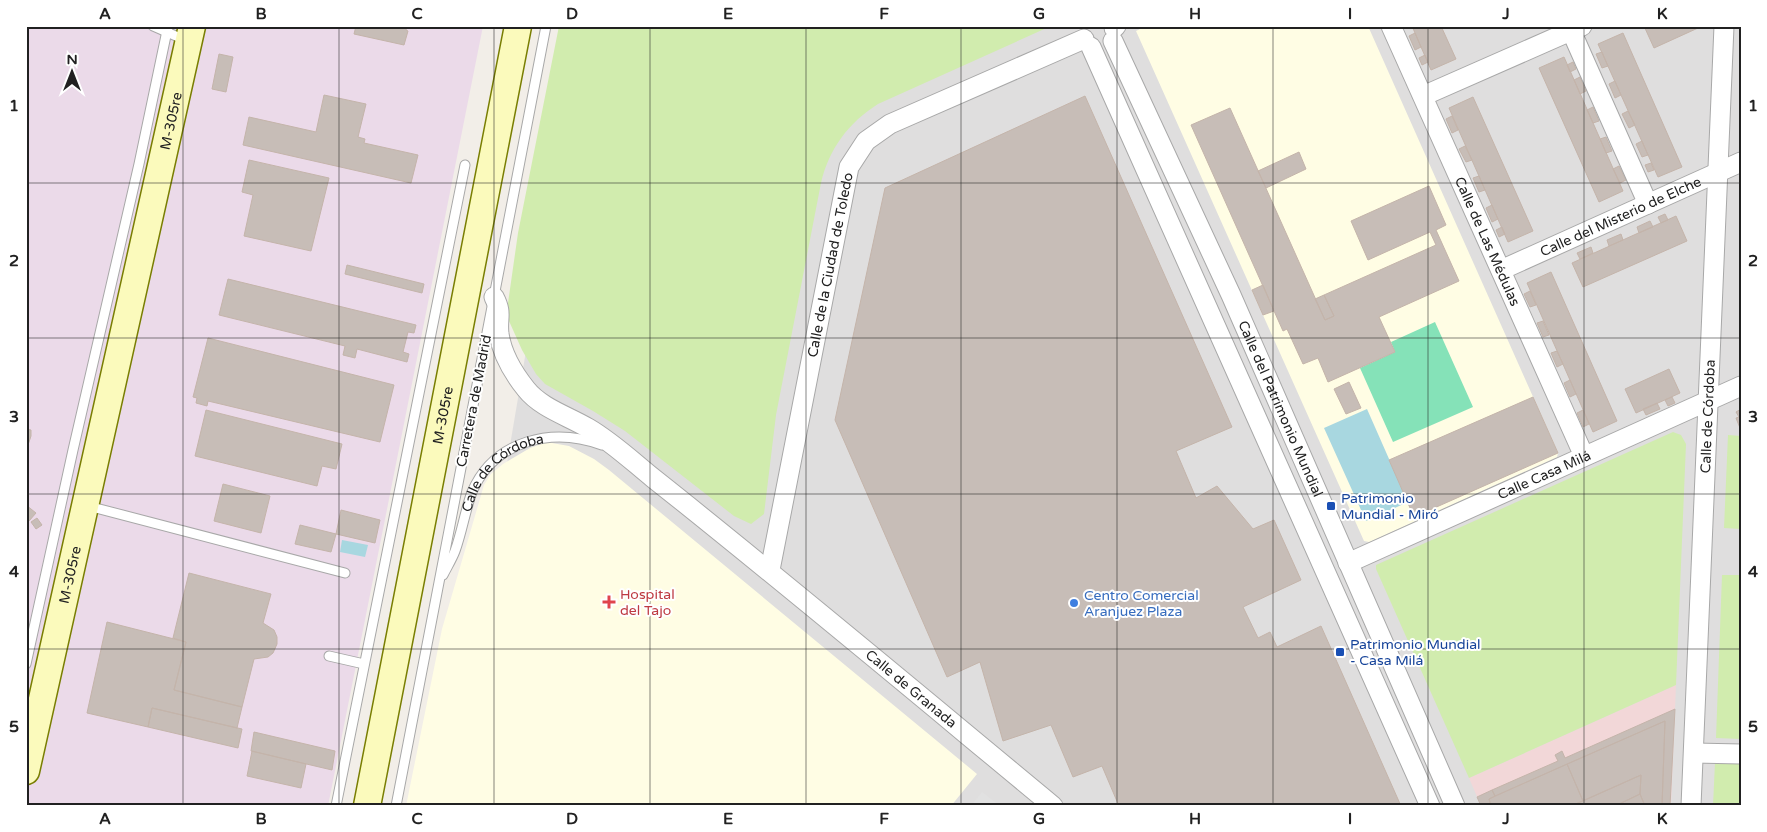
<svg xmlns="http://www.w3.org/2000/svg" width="1767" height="832" font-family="'Varela Round',sans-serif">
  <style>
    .residential { fill: #dfdede }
    .commercial { fill: #f2d7d8 }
    .industrial { fill: #ebdae9 }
    .education { fill: #fffde4 }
    .grass { fill: #d1ecae }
    .pitch { fill: #85e2b8 }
    .parking { fill: #e1e1e1 }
    .water { fill: #a8d7e0 }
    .building { fill: #c7bdb7; stroke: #c4b4aa }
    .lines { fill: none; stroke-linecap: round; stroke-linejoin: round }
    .service-casing { stroke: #a8a8a8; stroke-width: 11 }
    .minor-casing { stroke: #a8a8a8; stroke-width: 21 }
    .secondary-casing { stroke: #797e02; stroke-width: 29 }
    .service { stroke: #fff; stroke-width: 9 }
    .minor { stroke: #fff; stroke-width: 19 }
    .secondary { stroke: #fbfabc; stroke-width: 26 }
    .grid { fill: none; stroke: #212121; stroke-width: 1; stroke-opacity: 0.55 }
    .transit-dot { fill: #1a4fb4; stroke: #fff; stroke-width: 2 }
    .health-dot { fill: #e0444e; stroke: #fff; stroke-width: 2 }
    .shop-dot { fill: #3f7fe0; stroke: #fff; stroke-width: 2 }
    .labels { text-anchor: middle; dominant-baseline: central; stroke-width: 4; stroke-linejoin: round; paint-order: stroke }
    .street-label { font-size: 14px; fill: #212121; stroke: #fff }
    .transit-label { font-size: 14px; fill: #164399; stroke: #fff; text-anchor: start }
    .health-label { font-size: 14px; fill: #be3a42; stroke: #fff; text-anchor: start }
    .shop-label { font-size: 14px; fill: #366cbe; stroke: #fff; text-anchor: start }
    .neatline { fill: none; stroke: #212121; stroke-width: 2 }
    .grid-label { font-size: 16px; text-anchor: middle; font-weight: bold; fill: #212121 }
  </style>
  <rect width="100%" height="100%" fill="#f2eee8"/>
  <!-- residential -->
  <path class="residential" d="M581,26H1741V806H449Z"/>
  <!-- commercial -->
  <path class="commercial" d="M1676,685L1671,806H1481L1469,778Z"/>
  <!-- industrial -->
  <path class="industrial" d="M26,26H483L328,806H26Z"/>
  <!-- education -->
  <path class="education" d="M1146,26H1368L1558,453L1557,457L1369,542L1364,541L1136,31Z
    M544,443H552L569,446L594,459L609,470L977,774L951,806H406L442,629L484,485L491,474L503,464L530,448Z"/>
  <!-- grass -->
  <path class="grass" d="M559,26H1051L878,104C848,123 829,149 821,183L776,415L764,514L751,524L734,516L625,431L593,411L545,384L536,374L522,350L509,321L507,310L518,233Z
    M1673,432L1681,435L1686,444L1676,685L1469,778L1376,569V565Z
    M1728,435L1741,436V529L1724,528Z
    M1722,575H1741V739L1716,738Z
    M1715,762L1741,763V806H1713Z"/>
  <!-- pitch -->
  <path class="pitch" d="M1435,322L1473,407L1393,442L1360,368L1395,352L1391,342Z"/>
  <!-- parking -->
  <path class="parking" d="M982,792L1000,806H971Z"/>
  <!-- water -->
  <path class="water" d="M1367,409L1408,502L1366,521L1324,428Z
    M342,540L368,545L365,557L340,552Z"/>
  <!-- building -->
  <path class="building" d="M356,26H407L406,30L408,31L404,45L354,34Z
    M1412,26H1441L1456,59L1431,70Z
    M1644,26H1697L1698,28L1654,48Z
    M1415,33L1421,47L1415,50L1409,36Z
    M1623,33L1682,167L1658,177L1598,44Z
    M1602,52L1608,66L1602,68L1596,54Z
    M219,54L233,57L226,92L212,89Z
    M1425,55L1428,62L1422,65L1419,58Z
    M1564,57L1623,191L1599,202L1539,68Z
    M1573,62L1576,69L1570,72L1567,65Z
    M1580,77L1586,91L1580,94L1574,80Z
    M1615,81L1621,95L1615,98L1609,84Z
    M324,95L366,104L358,137L365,139L364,143L418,155L411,183L243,145L249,117L316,132Z
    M1085,96L1232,427L1176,451L1196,498L1217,486L1253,529L1274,520L1301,580L1243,607L1258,638L1270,632L1277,647L1321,626L1401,806H1119L1102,766L1073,777L1051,725L1003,741L980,662L947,677L835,420L885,188Z
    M1473,97L1533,231L1508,242L1449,108Z
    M1593,107L1599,121L1593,123L1587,110Z
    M1230,108L1325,320L1334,316L1324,295L1436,245L1430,232L1368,260L1351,221L1429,186L1446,225L1436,230L1459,281L1379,317L1395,352L1328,382L1318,358L1303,364L1287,329L1283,331L1191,125Z
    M1628,111L1635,125L1629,128L1622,114Z
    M1452,116L1458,130L1452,133L1446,119Z
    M1606,137L1612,151L1606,153L1600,139Z
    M1642,141L1648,155L1642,157L1636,144Z
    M1465,146L1472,160L1466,162L1459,149Z
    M1299,152L1306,169L1266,188L1258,171Z
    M249,160L329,178L311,251L244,236L253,195L242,192Z
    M1651,163L1654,170L1648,172L1645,165Z
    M1619,166L1626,180L1620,183L1613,169Z
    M1479,176L1485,190L1479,192L1473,178Z
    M1492,205L1498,219L1492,222L1486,208Z
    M1665,214L1668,220L1661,223L1658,217Z
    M1676,216L1687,241L1583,287L1572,263Z
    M1650,221L1653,227L1639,233L1637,227Z
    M1502,227L1505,234L1499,237L1496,230Z
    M1621,234L1623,240L1609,246L1607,240Z
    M1591,247L1593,253L1580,259L1577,253Z
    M347,265L424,284L422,293L345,274Z
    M1551,272L1617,421L1593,432L1527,283Z
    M228,279L416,325L414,333L408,332L403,352L409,354L407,362L357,349L355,358L343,355L345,346L219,315Z
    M1263,285L1274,311L1263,315L1252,290Z
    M1530,291L1536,305L1530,307L1524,294Z
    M1324,295L1334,316L1325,320L1315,299Z
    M1543,321L1549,335L1543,337L1537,323Z
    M208,338L394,385L380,442L208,401L207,406L196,403L197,398L193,397Z
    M1557,351L1563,364L1557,367L1551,353Z
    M1669,369L1680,393L1636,413L1625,389Z
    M1570,380L1576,394L1570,397L1564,383Z
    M1349,382L1361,408L1346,414L1334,389Z
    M1533,397L1558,453L1414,517L1389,460Z
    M1672,397L1675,403L1668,406L1665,400Z
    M1657,403L1660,409L1646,415L1643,409Z
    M1741,409V428H1740L1736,418L1739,417L1736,412Z
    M206,410L342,444L336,469L322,466L317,486L195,456Z
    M1583,410L1589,424L1583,427L1577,413Z
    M26,429L31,430V436L26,451Z
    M223,484L270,496L261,533L214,521Z
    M26,505L36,513L29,521L26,519Z
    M341,510L380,520L375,543L336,534Z
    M37,518L42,525L36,529L31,522Z
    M300,525L336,534L331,552L295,544Z
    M189,573L271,594L263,623L274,630L277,637V644L273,653L268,657L254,659L242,707L174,690L186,642L173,638Z
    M107,622L186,642L174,690L242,707L237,728L152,708L148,727L87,713Z
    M152,708L242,729L238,748L148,727Z
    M1675,709L1670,806H1662L1665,721L1495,796L1492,790L1558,761L1555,755L1562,751L1565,758Z
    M1665,721L1662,806H1645L1640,794L1641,775L1583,801L1567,764Z
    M254,732L335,751L332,770L251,751Z
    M252,751L306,764L301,788L247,776Z
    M1567,764L1583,801L1571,806H1491L1489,799Z
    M1641,775L1640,794L1615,806H1571Z
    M1492,790L1495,796L1489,799L1491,806H1481L1477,797Z
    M1640,794L1645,806H1615Z"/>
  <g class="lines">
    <!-- service casing -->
    <g class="service-casing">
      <g id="service">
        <path d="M153,26L185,40"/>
        <path d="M88,506L345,573"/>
        <path id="s1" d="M443,575C447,567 452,559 455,551C462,532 465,511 472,492C495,439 553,427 602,445"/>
        <path d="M329,656L364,664"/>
        <path d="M26,664L73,450L139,164L168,26"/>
        <path d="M336,806L465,165"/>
        <path d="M396,806L546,26"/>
      </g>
    </g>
    <!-- minor casing -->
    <g class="minor-casing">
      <g id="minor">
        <path id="s2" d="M1391,26L1584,456"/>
        <path d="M1569,26L1648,204"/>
        <path d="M1114,28L1116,26"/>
        <path id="s3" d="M1113,41L1231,295L1455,806"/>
        <path d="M1091,47L1430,806"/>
        <path d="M1423,96L1582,26"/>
        <path id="s4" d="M1501,270L1741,162"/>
        <path id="s5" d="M494,297C503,314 497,317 499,334C502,354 514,374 526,389C541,408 568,416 588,428C612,442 632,461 653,478C788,585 920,696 1053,806"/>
        <path id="s6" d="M1348,563L1741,386"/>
        <path id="s7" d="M770,570L849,167L866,141L890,124L1084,39"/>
        <path d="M1694,753L1741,754"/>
        <path id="s8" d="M1691,806L1724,26"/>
      </g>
    </g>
    <!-- secondary casing -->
    <g class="secondary-casing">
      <g id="secondary">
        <path id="s9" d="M26,771L192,26"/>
        <path id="s10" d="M367,806L518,26"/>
      </g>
    </g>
    <!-- service -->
    <use href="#service" class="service"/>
    <!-- minor -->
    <use href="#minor" class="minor"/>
    <!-- secondary -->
    <use href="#secondary" class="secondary"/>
  </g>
  <!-- grid -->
  <path class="grid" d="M183,26V806M339,26V806M494,26V806M650,26V806M806,26V806M961,26V806M1117,26V806M1273,26V806M1428,26V806M1584,26V806M26,183H1741M26,338H1741M26,494H1741M26,649H1741"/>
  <!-- markers -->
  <g class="transit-dot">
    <rect x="1326" y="501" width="10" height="10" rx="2.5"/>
    <rect x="1335" y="647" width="10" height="10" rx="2.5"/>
  </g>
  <path class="health-dot" d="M606.5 594.5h5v5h5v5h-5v5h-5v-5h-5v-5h5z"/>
  <circle class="shop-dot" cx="1074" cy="603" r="5"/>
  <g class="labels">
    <!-- street labels -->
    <g class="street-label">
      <text stroke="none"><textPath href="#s9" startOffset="666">M-305re</textPath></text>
      <text stroke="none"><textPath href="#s4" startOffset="131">Calle del Misterio de Elche</textPath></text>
      <text stroke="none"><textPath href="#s2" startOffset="236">Calle de Las Médulas</textPath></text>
      <text stroke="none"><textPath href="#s7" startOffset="311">Calle de la Ciudad de Toledo</textPath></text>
      <text transform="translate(474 401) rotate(-79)">Carretera de Madrid</text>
      <text stroke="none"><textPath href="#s3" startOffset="404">Calle del Patrimonio Mundial</textPath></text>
      <text stroke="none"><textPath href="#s10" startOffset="398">M-305re</textPath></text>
      <text stroke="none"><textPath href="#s8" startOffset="390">Calle de Córdoba</textPath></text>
      <text stroke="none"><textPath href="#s6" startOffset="215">Calle Casa Milá</textPath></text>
      <text stroke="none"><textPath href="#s1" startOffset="125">Calle de Córdoba</textPath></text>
      <text stroke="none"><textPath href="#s9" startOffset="201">M-305re</textPath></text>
      <text stroke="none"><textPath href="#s5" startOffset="589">Calle de Granada</textPath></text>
    </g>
    <!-- transit labels -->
    <g class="transit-label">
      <text x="1341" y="498">Patrimonio<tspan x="1341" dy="16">Mundial - Miró</tspan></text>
      <text x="1350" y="644">Patrimonio Mundial<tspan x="1350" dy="16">- Casa Milá</tspan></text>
    </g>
    <!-- health labels -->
    <g class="health-label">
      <text x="620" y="594">Hospital<tspan x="620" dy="16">del Tajo</tspan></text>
    </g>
    <!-- shop labels -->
    <g class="shop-label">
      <text x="1084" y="595">Centro Comercial<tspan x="1084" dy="16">Aranjuez Plaza</tspan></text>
    </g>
  </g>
  <!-- border -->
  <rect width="1767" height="832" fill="none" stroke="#ffffff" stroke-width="55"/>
  <!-- north arrow -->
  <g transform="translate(72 72)" stroke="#ffffff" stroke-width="4" paint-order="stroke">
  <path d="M0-4L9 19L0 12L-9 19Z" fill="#212121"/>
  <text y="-8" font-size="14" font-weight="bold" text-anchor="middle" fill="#212121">N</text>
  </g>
  <rect x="28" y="28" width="1712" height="776" class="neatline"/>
  <g class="grid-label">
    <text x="105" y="19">A</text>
    <text x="261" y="19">B</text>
    <text x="417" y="19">C</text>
    <text x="572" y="19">D</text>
    <text x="728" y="19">E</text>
    <text x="884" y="19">F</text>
    <text x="1039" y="19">G</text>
    <text x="1195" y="19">H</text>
    <text x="1350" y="19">I</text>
    <text x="1506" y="19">J</text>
    <text x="1662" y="19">K</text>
    <text x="14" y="111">1</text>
    <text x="1753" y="111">1</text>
    <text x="14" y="266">2</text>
    <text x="1753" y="266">2</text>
    <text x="14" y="422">3</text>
    <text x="1753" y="422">3</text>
    <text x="14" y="577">4</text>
    <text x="1753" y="577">4</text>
    <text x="14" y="732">5</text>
    <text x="1753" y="732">5</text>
    <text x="105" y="824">A</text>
    <text x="261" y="824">B</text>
    <text x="417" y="824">C</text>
    <text x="572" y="824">D</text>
    <text x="728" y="824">E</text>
    <text x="884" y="824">F</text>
    <text x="1039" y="824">G</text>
    <text x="1195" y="824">H</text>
    <text x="1350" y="824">I</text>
    <text x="1506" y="824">J</text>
    <text x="1662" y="824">K</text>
  </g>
</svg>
